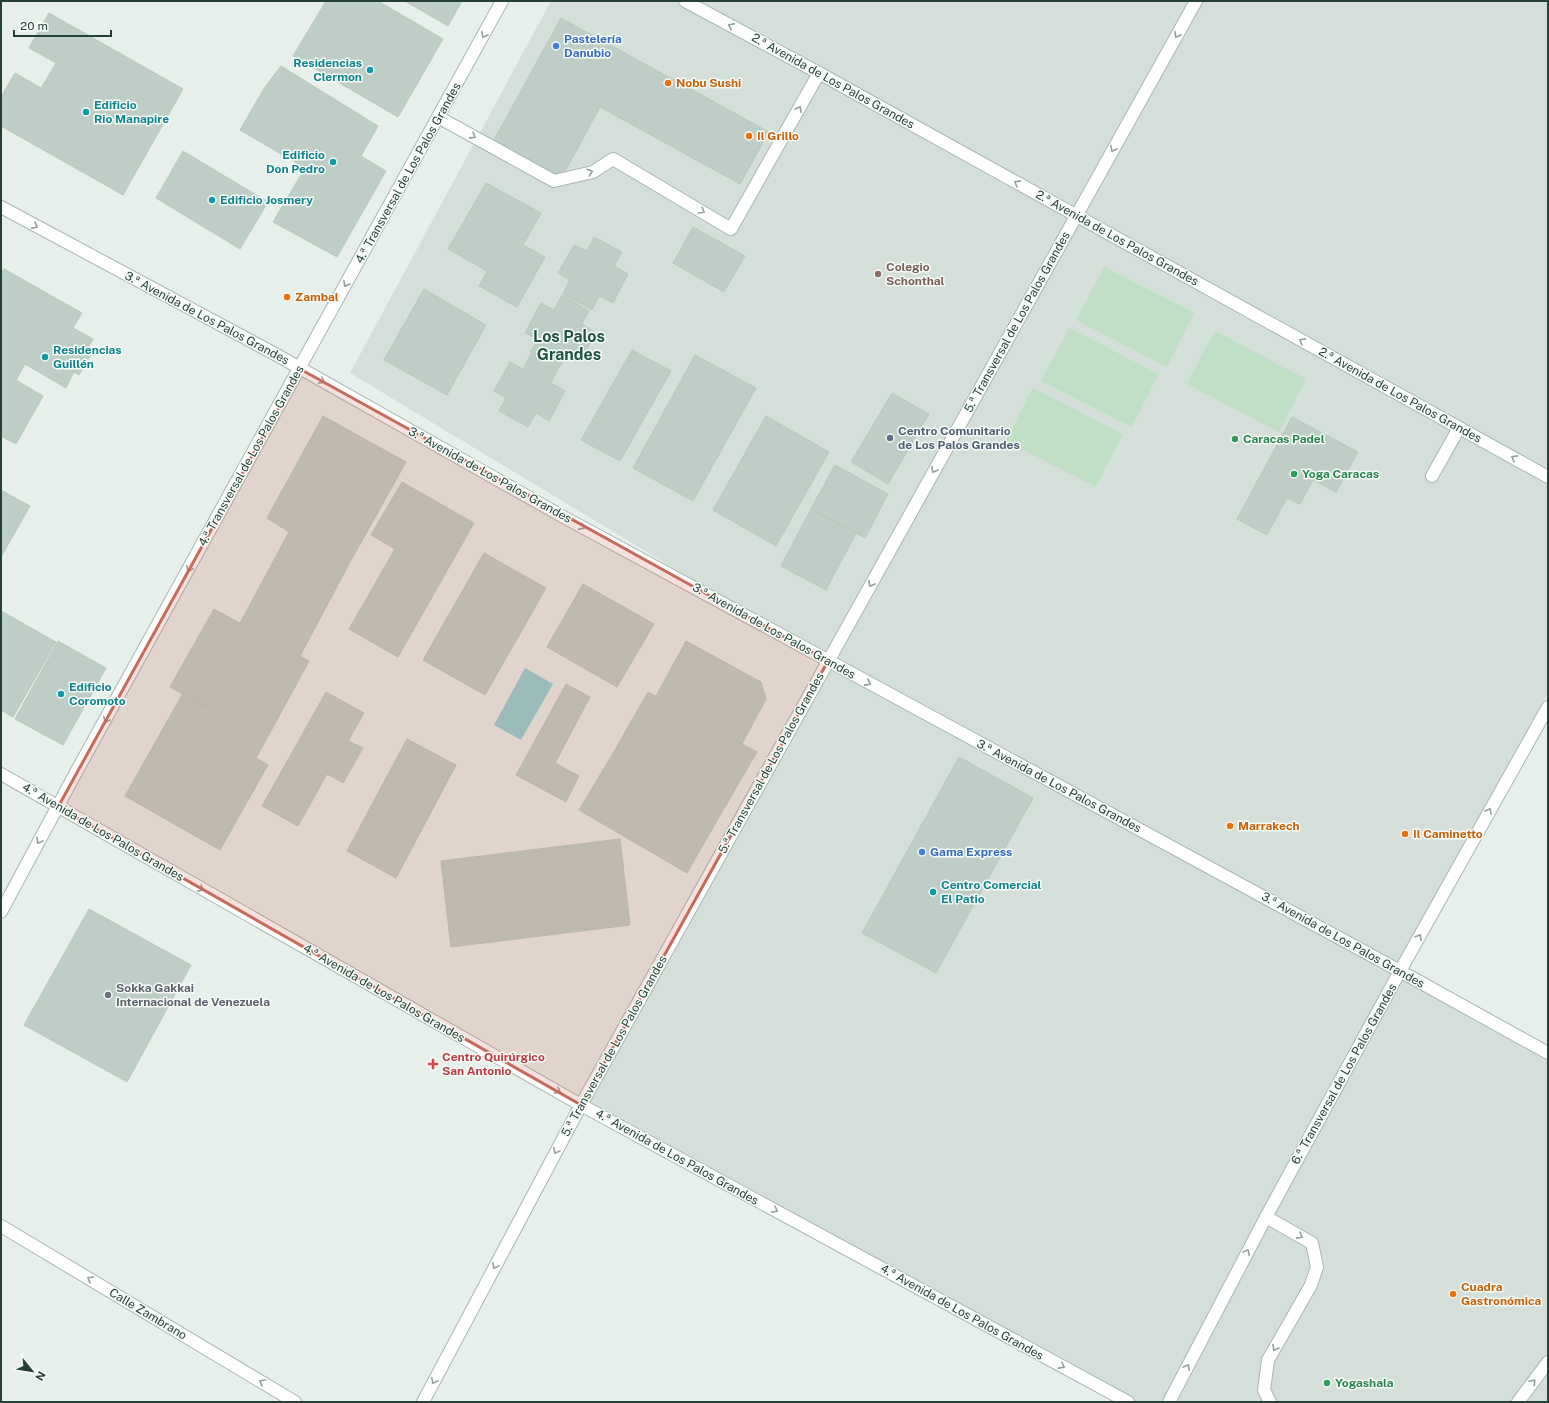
<svg xmlns="http://www.w3.org/2000/svg" width="1549" height="1403" font-family="'Public Sans',sans-serif">
  <style>
    .built { fill: #d4dfd9 }
    .green { fill: #c0dfc4 }
    .water { fill: #8fd0d2 }
    .building { fill: #becdc5; stroke: #b8c9c0 }
    .lines { fill: none; stroke-linecap: round; stroke-linejoin: round }
    .service-casing { stroke: #a8b7b0; stroke-width: 14 }
    .minor-casing { stroke: #a8b7b0; stroke-width: 14 }
    .service { stroke: #fff; stroke-width: 12 }
    .minor { stroke: #fff; stroke-width: 12 }
    .oneway { stroke: #92a09a }
    .marked { fill: #c86a59; fill-opacity: 0.2; stroke: #c86a59; stroke-width: 3; stroke-linejoin: round }
    .shop-dot { fill: #3f7fe0; stroke: #f7fbf8; stroke-width: 1.5 }
    .culture-dot { fill: #0f9aa8; stroke: #f7fbf8; stroke-width: 1.5 }
    .food-dot { fill: #e8710a; stroke: #f7fbf8; stroke-width: 1.5 }
    .education-dot { fill: #8d6e63; stroke: #f7fbf8; stroke-width: 1.5 }
    .service-dot { fill: #5c6f8a; stroke: #f7fbf8; stroke-width: 1.5 }
    .leisure-dot { fill: #2e9e5b; stroke: #f7fbf8; stroke-width: 1.5 }
    .worship-dot { fill: #6b7280; stroke: #f7fbf8; stroke-width: 1.5 }
    .health-dot { fill: #e0444e; stroke: #f7fbf8; stroke-width: 1.5 }
    .labels { text-anchor: middle; dominant-baseline: central; stroke-width: 3; stroke-linejoin: round; paint-order: stroke }
    .shop-label { font-size: 12px; font-weight: bold; fill: #366cbe; stroke: #f7fbf8; text-anchor: start }
    .culture-label { font-size: 12px; font-weight: bold; fill: #0d838f; stroke: #f7fbf8; text-anchor: start }
    .street-label { font-size: 12px; fill: #254136; stroke: #f7fbf8 }
    .food-label { font-size: 12px; font-weight: bold; fill: #c56008; stroke: #f7fbf8; text-anchor: start }
    .education-label { font-size: 12px; font-weight: bold; fill: #785e54; stroke: #f7fbf8; text-anchor: start }
    .service-label { font-size: 12px; font-weight: bold; fill: #4e5e75; stroke: #f7fbf8; text-anchor: start }
    .leisure-label { font-size: 12px; font-weight: bold; fill: #27864d; stroke: #f7fbf8; text-anchor: start }
    .worship-label { font-size: 12px; font-weight: bold; fill: #5b616d; stroke: #f7fbf8; text-anchor: start }
    .health-label { font-size: 12px; font-weight: bold; fill: #be3a42; stroke: #f7fbf8; text-anchor: start }
    .district-label { font-size: 16px; font-weight: bold; fill: #205441; stroke: #f7fbf8 }
  </style>
  <rect width="100%" height="100%" fill="#e6efea"/>
  <!-- built -->
  <path class="built" d="M551,1H1548V693L1400,971L1548,1052V1402H1121L581,1105L828,661L350,373Z"/>
  <!-- green -->
  <path class="green" d="M1104,267L1194,313L1167,367L1076,320Z
    M1069,328L1159,374L1132,427L1041,381Z
    M1215,331L1306,379L1279,432L1187,384Z
    M1033,388L1123,434L1096,487L1005,441Z"/>
  <!-- water -->
  <path class="water" d="M525,668L553,684L521,740L494,725Z"/>
  <!-- building -->
  <path class="building" d="M326,1H378L443,39L398,117L293,56Z
    M405,1H462L448,26Z
    M49,13L183,89L123,195L1,126V97L15,73L41,88L56,63L29,48Z
    M561,18L769,132L740,184L600,107L562,177L494,140Z
    M281,66L378,126L361,156L386,171L337,257L273,222L305,168L240,130L265,87Z
    M183,151L268,202L240,249L156,198Z
    M486,183L541,213L523,245L545,257L517,307L479,286L487,271L448,249Z
    M693,227L745,256L724,292L673,263Z
    M594,237L622,252L614,266L628,274L613,303L599,296L592,310L563,294L570,280L558,273L574,245L587,251Z
    M4,269L82,313L73,328L93,339L89,346L94,349L79,375L74,372L66,388L25,364L16,380L43,396L16,444L1,436V274Z
    M424,289L486,325L447,395L384,360Z
    M562,295L589,311L582,324L596,333L580,362L567,355L559,368L530,352L538,339L525,333L541,303L554,310Z
    M632,350L671,371L620,461L581,440Z
    M531,354L558,369L551,383L565,391L549,421L536,413L528,427L499,411L506,398L494,391L510,362L523,369Z
    M695,355L756,388L693,501L633,468Z
    M892,393L929,414L888,484L851,462Z
    M323,416L406,462L349,564L289,532L267,518Z
    M766,416L829,452L776,546L713,510Z
    M1292,417L1358,452L1336,492L1313,480L1300,504L1287,498L1267,535L1237,519Z
    M835,465L888,494L865,538L811,509Z
    M402,482L474,523L398,657L349,629L395,549L371,535Z
    M1,490L30,506L1,557Z
    M811,509L856,533L826,590L781,566Z
    M289,532L349,564L300,656L240,623Z
    M484,553L546,588L485,695L423,660Z
    M583,584L654,624L617,687L547,647Z
    M214,609L309,661L266,740L170,687Z
    M1,611L56,642L13,717L1,710Z
    M58,641L106,668L63,745L15,719Z
    M686,641L761,682L766,699L742,744L656,696Z
    M566,684L590,697L555,763L579,776L566,802L516,775Z
    M326,692L364,713L348,741L363,748L343,783L327,774L298,826L262,806Z
    M648,692L757,752L719,817L612,755Z
    M183,693L266,740L256,758L268,765L220,850L125,796Z
    M407,739L456,765L396,878L347,851Z
    M612,755L719,817L687,873L579,810Z
    M959,757L1033,798L936,973L862,933Z
    M620,839L630,925L451,947L441,861Z
    M89,909L191,965L127,1082L24,1025Z"/>
  <g class="lines">
    <!-- service casing -->
    <g class="service-casing">
      <path id="service" d="M438,117L554,181L593,172L613,159L731,229L819,73
        M1432,476L1459,428
        M1266,1217L1312,1243L1317,1267L1311,1285L1268,1360L1264,1390L1270,1402
        M1518,1402L1548,1362"/>
    </g>
    <!-- minor casing -->
    <g class="minor-casing">
      <path id="minor" d="M685,1L819,73L1548,477
        M1,207L275,354L560,515L1400,971L1548,1053
        M1,774L581,1105L1128,1402
        M1,912L74,776L502,1
        M1,1226L295,1402
        M423,1402L581,1105L1196,1
        M1169,1402L1266,1217L1400,971L1548,707"/>
    </g>
    <!-- service -->
    <use href="#service" class="service"/>
    <!-- minor -->
    <use href="#minor" class="minor"/>
  </g>
  <!-- one-way arrows -->
  <defs><path id="oneway-chevron" d="M-2-3.5L2.5 0L-2 3.5" fill="none" stroke-width="1.6" stroke-linecap="round" stroke-linejoin="round"/></defs>
  <g class="oneway">
    <use href="#oneway-chevron" transform="translate(731 26) rotate(-152)"/>
    <use href="#oneway-chevron" transform="translate(484 35) rotate(119)"/>
    <use href="#oneway-chevron" transform="translate(1177 35) rotate(119)"/>
    <use href="#oneway-chevron" transform="translate(799 109) rotate(-61)"/>
    <use href="#oneway-chevron" transform="translate(473 136) rotate(29)"/>
    <use href="#oneway-chevron" transform="translate(1113 149) rotate(119)"/>
    <use href="#oneway-chevron" transform="translate(590 172) rotate(-19)"/>
    <use href="#oneway-chevron" transform="translate(1017 183) rotate(-151)"/>
    <use href="#oneway-chevron" transform="translate(702 211) rotate(31)"/>
    <use href="#oneway-chevron" transform="translate(35 226) rotate(28)"/>
    <use href="#oneway-chevron" transform="translate(346 284) rotate(119)"/>
    <use href="#oneway-chevron" transform="translate(1302 341) rotate(-151)"/>
    <use href="#oneway-chevron" transform="translate(322 381) rotate(29)"/>
    <use href="#oneway-chevron" transform="translate(1514 458) rotate(-151)"/>
    <use href="#oneway-chevron" transform="translate(934 470) rotate(119)"/>
    <use href="#oneway-chevron" transform="translate(582 527) rotate(29)"/>
    <use href="#oneway-chevron" transform="translate(189 569) rotate(119)"/>
    <use href="#oneway-chevron" transform="translate(871 584) rotate(119)"/>
    <use href="#oneway-chevron" transform="translate(868 683) rotate(28)"/>
    <use href="#oneway-chevron" transform="translate(106 720) rotate(119)"/>
    <use href="#oneway-chevron" transform="translate(1489 811) rotate(-61)"/>
    <use href="#oneway-chevron" transform="translate(39 841) rotate(118)"/>
    <use href="#oneway-chevron" transform="translate(201 889) rotate(30)"/>
    <use href="#oneway-chevron" transform="translate(1419 937) rotate(-61)"/>
    <use href="#oneway-chevron" transform="translate(558 1091) rotate(30)"/>
    <use href="#oneway-chevron" transform="translate(556 1151) rotate(118)"/>
    <use href="#oneway-chevron" transform="translate(775 1210) rotate(29)"/>
    <use href="#oneway-chevron" transform="translate(1300 1236) rotate(29)"/>
    <use href="#oneway-chevron" transform="translate(1247 1252) rotate(-62)"/>
    <use href="#oneway-chevron" transform="translate(495 1266) rotate(118)"/>
    <use href="#oneway-chevron" transform="translate(90 1279) rotate(-149)"/>
    <use href="#oneway-chevron" transform="translate(1275 1348) rotate(120)"/>
    <use href="#oneway-chevron" transform="translate(1062 1366) rotate(29)"/>
    <use href="#oneway-chevron" transform="translate(1187 1367) rotate(-62)"/>
    <use href="#oneway-chevron" transform="translate(434 1381) rotate(118)"/>
    <use href="#oneway-chevron" transform="translate(262 1382) rotate(-149)"/>
    <use href="#oneway-chevron" transform="translate(1533 1382) rotate(-49)"/>
  </g>
  <!-- marked area -->
  <path class="marked" d="M300,369L828,661L581,1105L58,807Z"/>
  <!-- markers -->
  <g class="shop-dot">
    <circle cx="556" cy="46" r="4"/>
    <circle cx="922" cy="852" r="4"/>
  </g>
  <g class="culture-dot">
    <circle cx="370" cy="70" r="4"/>
    <circle cx="86" cy="112" r="4"/>
    <circle cx="333" cy="162" r="4"/>
    <circle cx="212" cy="200" r="4"/>
    <circle cx="45" cy="357" r="4"/>
    <circle cx="61" cy="694" r="4"/>
    <circle cx="933" cy="892" r="4"/>
  </g>
  <g class="food-dot">
    <circle cx="668" cy="83" r="4"/>
    <circle cx="749" cy="136" r="4"/>
    <circle cx="287" cy="297" r="4"/>
    <circle cx="1230" cy="826" r="4"/>
    <circle cx="1405" cy="834" r="4"/>
    <circle cx="1453" cy="1294" r="4"/>
  </g>
  <circle class="education-dot" cx="878" cy="274" r="4"/>
  <circle class="service-dot" cx="890" cy="438" r="4"/>
  <g class="leisure-dot">
    <circle cx="1235" cy="439" r="4"/>
    <circle cx="1294" cy="474" r="4"/>
    <circle cx="1327" cy="1383" r="4"/>
  </g>
  <circle class="worship-dot" cx="108" cy="995" r="4"/>
  <path class="health-dot" d="M431 1058h4v4h4v4h-4v4h-4v-4h-4v-4h4z"/>
  <g class="labels">
    <!-- shop labels -->
    <g class="shop-label">
      <text x="564" y="39">Pastelería<tspan x="564" dy="14">Danubio</tspan></text>
      <text x="930" y="852">Gama Express</text>
    </g>
    <!-- culture labels -->
    <g class="culture-label">
      <text x="362" y="63" text-anchor="end">Residencias<tspan x="362" dy="14">Clermon</tspan></text>
      <text x="94" y="105">Edificio<tspan x="94" dy="14">Rio Manapire</tspan></text>
      <text x="325" y="155" text-anchor="end">Edificio<tspan x="325" dy="14">Don Pedro</tspan></text>
      <text x="220" y="200">Edificio Josmery</text>
      <text x="53" y="350">Residencias<tspan x="53" dy="14">Guillén</tspan></text>
      <text x="69" y="687">Edificio<tspan x="69" dy="14">Coromoto</tspan></text>
      <text x="941" y="885">Centro Comercial<tspan x="941" dy="14">El Patio</tspan></text>
    </g>
    <!-- street labels -->
    <g class="street-label">
      <text transform="translate(833 81) rotate(29)">2.ª Avenida de Los Palos Grandes</text>
      <text transform="translate(408 173) rotate(-61)">4.ª Transversal de Los Palos Grandes</text>
      <text transform="translate(1117 238) rotate(29)">2.ª Avenida de Los Palos Grandes</text>
      <text transform="translate(207 318) rotate(28)">3.ª Avenida de Los Palos Grandes</text>
      <text transform="translate(1017 322) rotate(-61)">5.ª Transversal de Los Palos Grandes</text>
      <text transform="translate(1400 395) rotate(29)">2.ª Avenida de Los Palos Grandes</text>
      <text transform="translate(251 456) rotate(-61)">4.ª Transversal de Los Palos Grandes</text>
      <text transform="translate(490 475) rotate(29)">3.ª Avenida de Los Palos Grandes</text>
      <text transform="translate(774 631) rotate(29)">3.ª Avenida de Los Palos Grandes</text>
      <text transform="translate(771 763) rotate(-61)">5.ª Transversal de Los Palos Grandes</text>
      <text transform="translate(1059 786) rotate(28)">3.ª Avenida de Los Palos Grandes</text>
      <text transform="translate(103 832) rotate(30)">4.ª Avenida de Los Palos Grandes</text>
      <text transform="translate(1343 940) rotate(29)">3.ª Avenida de Los Palos Grandes</text>
      <text transform="translate(384 993) rotate(30)">4.ª Avenida de Los Palos Grandes</text>
      <text transform="translate(614 1046) rotate(-61)">5.ª Transversal de Los Palos Grandes</text>
      <text transform="translate(1344 1074) rotate(-61)">6.ª Transversal de Los Palos Grandes</text>
      <text transform="translate(677 1157) rotate(29)">4.ª Avenida de Los Palos Grandes</text>
      <text transform="translate(962 1312) rotate(29)">4.ª Avenida de Los Palos Grandes</text>
      <text transform="translate(148 1314) rotate(31)">Calle Zambrano</text>
    </g>
    <!-- food labels -->
    <g class="food-label">
      <text x="676" y="83">Nobu Sushi</text>
      <text x="757" y="136">Il Grillo</text>
      <text x="295" y="297">Zambal</text>
      <text x="1238" y="826">Marrakech</text>
      <text x="1413" y="834">Il Caminetto</text>
      <text x="1461" y="1287">Cuadra<tspan x="1461" dy="14">Gastronómica</tspan></text>
    </g>
    <!-- education labels -->
    <g class="education-label">
      <text x="886" y="267">Colegio<tspan x="886" dy="14">Schonthal</tspan></text>
    </g>
    <!-- service labels -->
    <g class="service-label">
      <text x="898" y="431">Centro Comunitario<tspan x="898" dy="14">de Los Palos Grandes</tspan></text>
    </g>
    <!-- leisure labels -->
    <g class="leisure-label">
      <text x="1243" y="439">Caracas Padel</text>
      <text x="1302" y="474">Yoga Caracas</text>
      <text x="1335" y="1383">Yogashala</text>
    </g>
    <!-- worship labels -->
    <g class="worship-label">
      <text x="116" y="988">Sokka Gakkai<tspan x="116" dy="14">Internacional de Venezuela</tspan></text>
    </g>
    <!-- health labels -->
    <g class="health-label">
      <text x="442" y="1057">Centro Quirúrgico<tspan x="442" dy="14">San Antonio</tspan></text>
    </g>
    <!-- district labels -->
    <g class="district-label">
      <text x="569" y="336">Los Palos<tspan x="569" dy="18">Grandes</tspan></text>
    </g>
  </g>
  <!-- border -->
  <rect width="1549" height="1403" fill="none" stroke="#254136" stroke-width="4"/>
  <!-- north arrow -->
  <g transform="translate(32 1371) rotate(120)" stroke="#f7fbf8" stroke-width="3" paint-order="stroke">
  <path d="M0-3L7 15L0 10L-7 15Z" fill="#254136"/>
  <text y="-6" font-size="11" font-weight="bold" text-anchor="middle" fill="#254136">N</text>
  </g>
  <!-- scale -->
  <path d="M14 30v6h97v-6" fill="none" stroke="#254136" stroke-width="2"/>
  <text x="20" y="30" font-size="12" fill="#254136" stroke="#f7fbf8" stroke-width="3" paint-order="stroke">20 m</text>
</svg>
